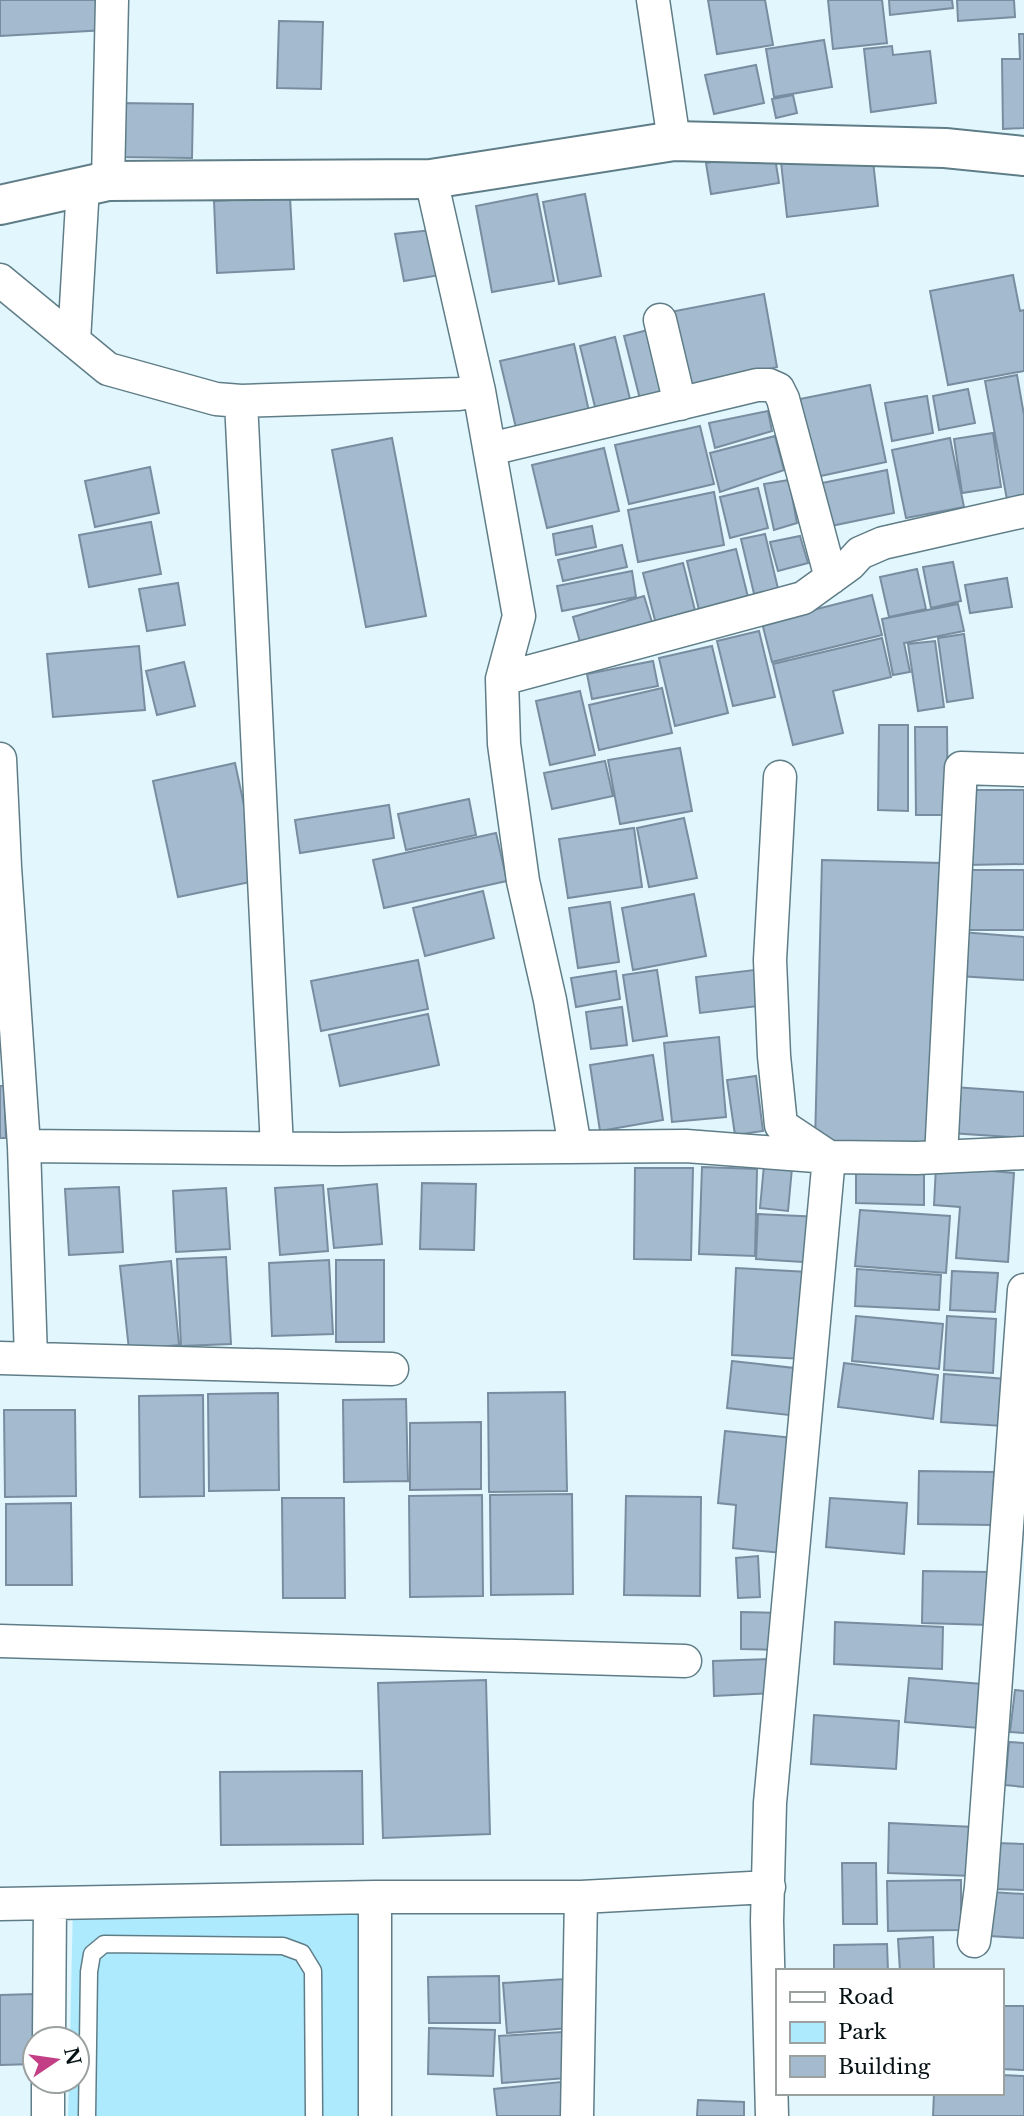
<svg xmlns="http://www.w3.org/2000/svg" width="1024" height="2116" font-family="'Libre Baskerville',serif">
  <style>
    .green { fill: #adeafe }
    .building { fill: #a4bace; stroke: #788da0; stroke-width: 2 }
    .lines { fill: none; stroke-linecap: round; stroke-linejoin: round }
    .service-casing { stroke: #5f7d87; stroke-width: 19 }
    .minor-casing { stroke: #5f7d87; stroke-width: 35 }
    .tertiary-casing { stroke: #5f7d87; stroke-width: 42 }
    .service { stroke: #fff; stroke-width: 16 }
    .minor { stroke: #fff; stroke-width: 32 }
    .tertiary { stroke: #fff; stroke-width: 38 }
  </style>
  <rect width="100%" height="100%" fill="#e2f6fd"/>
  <!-- green -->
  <path class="green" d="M73,1904L391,1913L386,2116H68L69,2081H77V2039H70Z"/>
  <!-- building -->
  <path class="building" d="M0,0H104L106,30L0,36Z
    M708,0H765L773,45L717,54Z
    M828,0H882L887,43L833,49Z
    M889,0H952L953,8L890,15Z
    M957,0H1014L1015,17L958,21Z
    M279,21L323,22L321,89L277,88Z
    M1019,34H1024V128L1003,129L1002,59H1020Z
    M824,40L832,87L774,97L766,49Z
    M892,46L893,55L930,51L936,103L871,112L864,49Z
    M756,65L764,103L714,114L705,75Z
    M793,95L797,113L776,118L772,99Z
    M119,103L193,104L192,158L118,157Z
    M774,151L779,183L711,194L706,163Z
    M872,152L878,206L787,217L781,162Z
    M537,194L554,281L492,292L476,206Z
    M585,194L601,276L559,284L543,202Z
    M290,197L294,269L217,273L214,201Z
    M432,230L440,275L404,281L395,234Z
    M1013,275L1020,311L1024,310V371L948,385L930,291Z
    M764,294L777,367L680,392L665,313Z
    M652,329L670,400L642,407L624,336Z
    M615,337L631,403L596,411L580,346Z
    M574,344L590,416L517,432L500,361Z
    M1017,375L1024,415V502L1008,505L985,381Z
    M870,385L886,462L816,477L800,399Z
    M968,389L975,423L939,430L933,396Z
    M927,396L933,433L892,441L885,403Z
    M768,411L772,431L715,448L709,423Z
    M700,426L714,484L629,504L615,445Z
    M993,433L1001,487L962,493L954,439Z
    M775,436L784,470L720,492L710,453Z
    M392,438L426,616L366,627L332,450Z
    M950,438L964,507L906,518L892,450Z
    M604,448L619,511L547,528L532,465Z
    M150,467L159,513L95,527L85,481Z
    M887,470L894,513L831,526L822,483Z
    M789,480L797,523L774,530L764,484Z
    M758,488L768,528L730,538L720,497Z
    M714,492L724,545L638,562L628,510Z
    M151,522L161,574L89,587L79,535Z
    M592,526L596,547L556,555L553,534Z
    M765,534L780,597L756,602L741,539Z
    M800,536L808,563L778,571L770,542Z
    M622,545L627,567L563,581L558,560Z
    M736,549L751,609L702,622L687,561Z
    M953,562L961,601L931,608L923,567Z
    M683,563L698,622L658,632L643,573Z
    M917,569L926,609L889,617L880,577Z
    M632,571L636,597L562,611L557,586Z
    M1007,578L1012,607L970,613L965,585Z
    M178,583L185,625L147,631L139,589Z
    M872,595L882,635L772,662L762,623Z
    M644,596L655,632L583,653L573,617Z
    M958,604L964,631L904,643L910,672L893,675L882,619Z
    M759,631L775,697L733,706L717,641Z
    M964,634L973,698L947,702L938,638Z
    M882,638L891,677L833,691L843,733L793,745L773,664Z
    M935,641L944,707L918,711L908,644Z
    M139,646L145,710L53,717L47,654Z
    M712,646L728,713L675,726L659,658Z
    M653,661L658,686L592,699L587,674Z
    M184,662L195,706L157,715L146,671Z
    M662,688L672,733L599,750L589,705Z
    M580,691L595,755L550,765L536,701Z
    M879,725H908V811L878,810Z
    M915,727H947L948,815H916Z
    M680,748L692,811L620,824L608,760Z
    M605,761L613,796L552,809L544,773Z
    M235,763L260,880L178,897L153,781Z
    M966,790H1024V864L967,865Z
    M469,799L476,835L406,850L398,814Z
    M389,805L394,838L300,853L295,820Z
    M684,818L697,878L649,887L637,828Z
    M634,828L642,887L568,898L559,839Z
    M496,833L507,881L384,908L373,860Z
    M822,860L942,863L934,1146L815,1143Z
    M967,870H1024V930H966Z
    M483,891L494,938L425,956L413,908Z
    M694,894L706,956L633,970L622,908Z
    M610,902L619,962L578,968L569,908Z
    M961,932L1024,937V980L958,976Z
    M418,960L428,1009L321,1031L311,981Z
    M657,970L667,1036L633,1041L623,975Z
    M754,970L759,1006L700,1013L696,977Z
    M616,971L620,999L576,1007L571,978Z
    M622,1007L627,1045L591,1049L586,1012Z
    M428,1014L439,1065L340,1086L329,1035Z
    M719,1037L726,1117L672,1122L664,1043Z
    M653,1055L663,1120L600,1131L590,1065Z
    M756,1076L763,1131L735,1135L727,1080Z
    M0,1086H4L6,1138H0Z
    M953,1087L1024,1092V1138L950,1133Z
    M764,1165L792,1168L788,1211L760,1208Z
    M936,1166L1014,1173L1008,1262L956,1258L960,1207L934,1205Z
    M702,1167L757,1169L755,1256L699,1254Z
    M856,1167L924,1169V1205L856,1203Z
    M635,1168H693L691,1260L634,1259Z
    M422,1183L476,1184L474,1250L420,1249Z
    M377,1184L382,1244L334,1248L328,1189Z
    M323,1185L328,1251L280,1255L275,1188Z
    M119,1187L123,1252L69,1255L65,1189Z
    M226,1188L230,1249L176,1252L173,1191Z
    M860,1210L950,1216L946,1273L855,1266Z
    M758,1214L821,1217L819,1263L756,1259Z
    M226,1257L231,1344L181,1346L177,1259Z
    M329,1260L333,1334L272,1336L269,1263Z
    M336,1260H384V1342H336Z
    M171,1261L179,1345L129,1350L120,1266Z
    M736,1268L809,1272L804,1359L732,1355Z
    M857,1269L941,1275L939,1310L855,1306Z
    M952,1271L998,1273L995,1312L950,1310Z
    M856,1316L943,1324L939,1369L852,1361Z
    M947,1316L996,1319L993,1373L944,1370Z
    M732,1361L803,1369L798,1416L727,1408Z
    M844,1363L938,1375L933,1419L838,1407Z
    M944,1374L1006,1379L1003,1426L941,1422Z
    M565,1392L567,1491L489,1492L488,1393Z
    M278,1393L279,1490L209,1491L208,1394Z
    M203,1395L204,1496L140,1497L139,1396Z
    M406,1399L408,1481L344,1482L343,1400Z
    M4,1410H75L76,1496L5,1497Z
    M481,1422V1489L410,1490V1423Z
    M725,1431L793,1438L782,1553L733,1548L736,1505L718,1503Z
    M919,1471L994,1472L993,1525L918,1524Z
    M572,1494L573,1594L491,1595L490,1495Z
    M482,1495L483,1596L410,1597L409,1496Z
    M626,1496L701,1497L700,1596L624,1595Z
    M282,1498H344L345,1598H283Z
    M830,1498L907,1503L904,1554L826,1547Z
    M71,1503L72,1585H6V1504Z
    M758,1556L760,1597L738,1598L736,1558Z
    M923,1571L990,1572V1625L922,1623Z
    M741,1612L782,1613V1650L741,1649Z
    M835,1622L943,1627L942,1669L834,1664Z
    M772,1659L773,1693L714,1696L713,1661Z
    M909,1678L982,1684L979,1728L905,1722Z
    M486,1680L490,1834L383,1838L378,1683Z
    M1015,1690L1024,1691V1733L1010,1732Z
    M814,1715L899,1721L896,1769L811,1764Z
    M1009,1742L1024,1743V1787L1005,1785Z
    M362,1771L363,1844L221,1845L220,1772Z
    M889,1823L974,1827L973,1876L888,1873Z
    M995,1843L1024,1844V1890L993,1889Z
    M842,1863H876L877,1924H843Z
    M961,1880V1930L888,1931L887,1881Z
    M991,1892L1024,1894V1938L989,1936Z
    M933,1937L934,1971H900L898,1939Z
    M887,1944L888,1971H834V1945Z
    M499,1976L500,2023H429L428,1977Z
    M565,1979L569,2028L507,2033L503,1983Z
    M35,1994V2064L0,2065V1995Z
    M1001,2006H1024V2070L1001,2069Z
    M429,2028L495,2030L493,2076L428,2074Z
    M562,2032L566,2078L502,2083L499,2036Z
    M1001,2075L1024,2076V2116H933L934,2093H1001Z
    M561,2082L564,2116H497L494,2089Z
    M698,2100L744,2102V2116H697Z"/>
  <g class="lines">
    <!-- service casing -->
    <g class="service-casing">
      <path id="service" d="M87,2116L89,1972L92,1954L104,1944L283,1946L302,1953L313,1971L314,2116"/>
    </g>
    <!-- minor casing -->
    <g class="minor-casing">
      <path id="minor" d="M653,0L674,141
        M431,179L479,391
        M108,181L112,0
        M0,280L108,369L216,399L241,401L459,394L479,391L519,616L502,679L803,598L850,564L860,553L883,543L1024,511
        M660,320L680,404
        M74,341L83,186
        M241,401L277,1148
        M490,449L757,385H769L778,389L783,399L831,578
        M502,679L504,744L523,881L550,1000L575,1147
        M0,759L5,867L24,1146L31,1358
        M780,777L770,960L774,1056L781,1125L829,1157L917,1158L1024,1153
        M24,1146L338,1149L686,1146L829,1157L770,1803L767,1921L772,2116
        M941,1157L961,768L1024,770
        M0,1358L392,1369
        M0,1641L685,1661
        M375,1897H581L769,1887
        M0,1904L375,1897V2116
        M974,1941L981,1887L1024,1290
        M49,2039L50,1904
        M48,2116V2081
        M577,2116L581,1897"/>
    </g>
    <!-- tertiary casing -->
    <g class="tertiary-casing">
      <path id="tertiary" d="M0,205L108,181L431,179L674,141L945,148L1024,156"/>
    </g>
    <!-- service -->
    <use href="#service" class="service"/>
    <!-- minor -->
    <use href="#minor" class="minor"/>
    <!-- tertiary -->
    <use href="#tertiary" class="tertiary"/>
  </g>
  <!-- legend -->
  <rect x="776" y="1969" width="228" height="126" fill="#ffffff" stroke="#9ba0a1" stroke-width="2"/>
  <rect x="790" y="1992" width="35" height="10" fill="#ffffff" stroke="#9ba0a1" stroke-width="2"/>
  <text x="838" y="2004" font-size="21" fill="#051114">Road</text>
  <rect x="790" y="2022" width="35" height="21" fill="#adeafe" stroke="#9ba0a1" stroke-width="2"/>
  <text x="838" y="2039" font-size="21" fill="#051114">Park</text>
  <rect x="790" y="2056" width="35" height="21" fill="#a4bace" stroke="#9ba0a1" stroke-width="2"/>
  <text x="838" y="2074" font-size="21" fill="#051114">Building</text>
  <!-- north arrow -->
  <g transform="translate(56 2060) rotate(77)"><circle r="33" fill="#ffffff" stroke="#9ba0a1" stroke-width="2"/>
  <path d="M0-5L12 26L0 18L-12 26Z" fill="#c23f86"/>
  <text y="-10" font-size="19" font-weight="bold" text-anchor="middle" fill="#051114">N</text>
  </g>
</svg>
